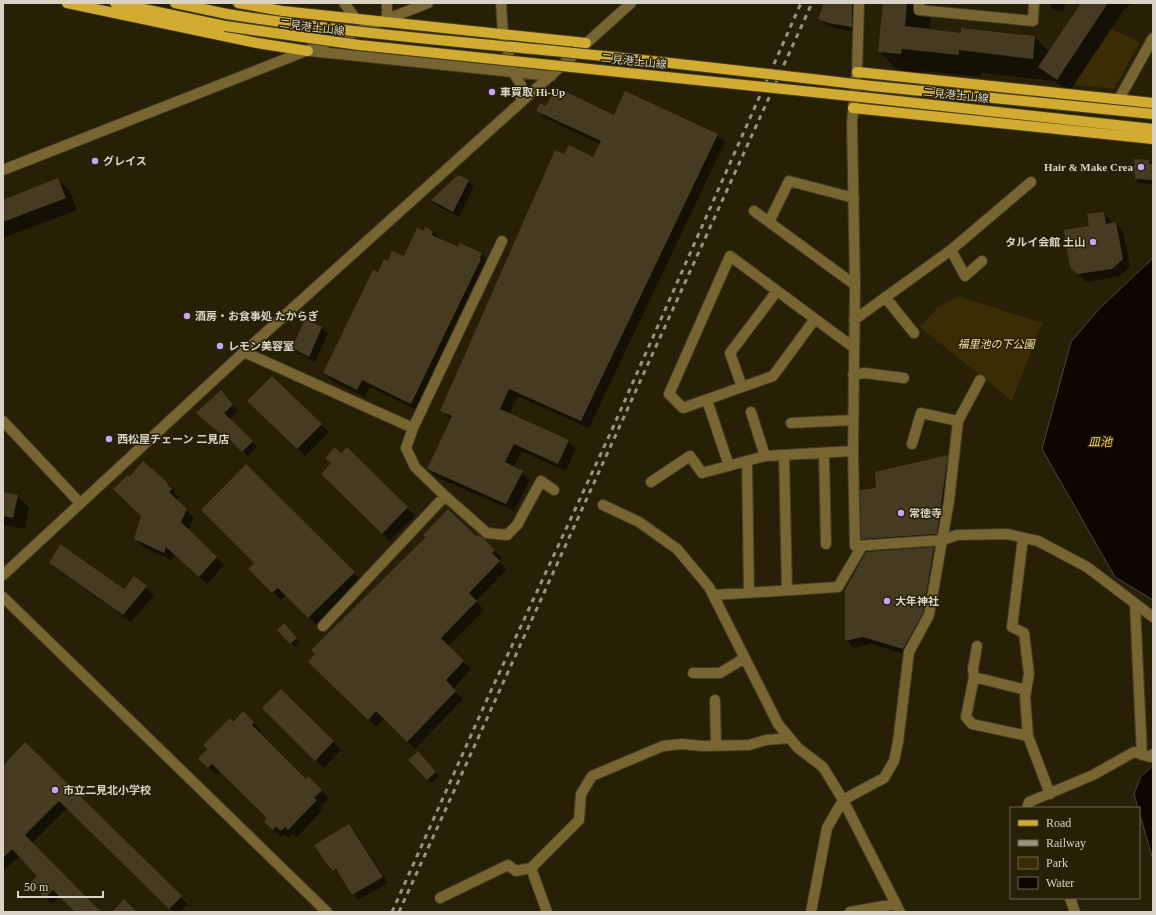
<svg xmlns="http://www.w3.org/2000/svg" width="1156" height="915" font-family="'Times New Roman','Noto Sans JP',serif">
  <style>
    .green { fill: #3a2d05 }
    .water { fill: #0e0700; stroke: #4b443b }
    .shadow { fill: #0007 }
    .building { fill: #443b22 }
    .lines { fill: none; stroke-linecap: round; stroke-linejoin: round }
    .minor-casing { stroke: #433c25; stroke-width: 12 }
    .major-casing { stroke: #433c25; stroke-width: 12 }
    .minor { stroke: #776532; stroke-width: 10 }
    .major { stroke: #d2ab31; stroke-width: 10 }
    .rail { stroke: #999381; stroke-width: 3; stroke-dasharray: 5 5; stroke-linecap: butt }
    .major-bridge-casing { stroke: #433c25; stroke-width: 12; stroke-linecap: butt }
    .major-bridge { stroke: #d2ab31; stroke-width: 10 }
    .poi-dot { fill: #c2a8f2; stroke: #271f06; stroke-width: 1.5 }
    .labels { text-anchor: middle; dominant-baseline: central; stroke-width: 3; stroke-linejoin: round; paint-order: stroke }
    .street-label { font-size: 11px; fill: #d9d4c6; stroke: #271f06 }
    .poi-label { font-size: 11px; font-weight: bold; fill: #d9d4c6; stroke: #271f06; text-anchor: start }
    .park-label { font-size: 11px; font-style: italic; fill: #f9e2a6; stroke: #271f06 }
    .water-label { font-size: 12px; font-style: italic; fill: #f6d062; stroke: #271f06 }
  </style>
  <rect width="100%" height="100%" fill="#271f06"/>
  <!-- green -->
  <path class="green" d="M1112,29L1140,42L1114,89L1073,85Z
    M958,296L1042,323L1012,401L920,327L937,308Z"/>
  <!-- water -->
  <path class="water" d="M1153,258V600L1115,577L1042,449L1071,342L1099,309Z
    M1153,766V860L1134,794L1141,776Z"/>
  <!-- shadow -->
  <path class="shadow" d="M825,3H856V32L834,28L824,23L819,18Z
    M884,3H919L931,15L929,30L962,34L1035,37L1049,52L1082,3H1133L1124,9L1070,91L1054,81L981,73V77L924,71L923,77L902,74L879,51Z
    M1051,3H1065L1064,11L1054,10L1050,6Z
    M546,107L614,116L717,135L725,142L589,428L517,396L509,414L568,441L576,449L566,471L521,451L514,467L530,479L514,511L436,477L428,469L451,419L441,410L564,155L593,158L600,144L545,118L537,111Z
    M1149,161L1153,165V184L1139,183L1136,179Z
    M58,180L70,191L77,210L3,238V201Z
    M468,181L474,186L459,217L437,206L432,200Z
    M1103,213L1111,221L1112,224L1116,223L1123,231L1130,267L1120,276L1087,282L1071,268L1090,227Z
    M426,228L433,232L441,240L458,249L460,244L482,254L490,262L419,411L370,387L365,397L332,381L324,373L379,273L389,262L405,257Z
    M306,320L322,328L328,333L315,362L299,354L293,348Z
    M272,377L329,432L305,456L248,401Z
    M226,397L238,411L229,419L257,447L248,456L232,440L230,442L203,418Z
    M347,448L415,516L390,541L322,474Z
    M947,457L955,464L944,541L870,546L862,539L877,489Z
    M144,462L175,491L174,493L179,497L176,500L194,518L188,531L224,565L207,584L174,554L171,560L143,547L135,539L142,516L130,478Z
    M246,466L362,581L317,625L286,595L281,600L249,569L255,563Z
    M3,493L17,496L29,507L25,529L3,525Z
    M477,539H483L502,558L499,561L507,569L476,601L484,610L448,646L471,669L453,689L463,699L415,749L385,718L376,727L309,662Z
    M934,548L942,556L911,656L871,644L854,648L846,640L867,553Z
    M50,563L125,590L134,578L154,595L131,622L58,570Z
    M284,625L300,642L295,647L278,630Z
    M281,691L341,750L324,768L263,708Z
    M243,712L261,730L259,733L306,780L308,777L329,798L321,806L324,808L297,837L293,834L289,838L284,834L281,837L265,822L268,818L221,771L217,775L199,759Z
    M25,744L188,904L180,912H173L67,808L32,843L100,912H77L60,896L52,904L31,883L39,876L20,856L3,871V768Z
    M417,753L439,776L431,783L409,760Z
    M349,825L354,831L388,883L358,900L341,875L330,867Z"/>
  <!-- building -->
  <path class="building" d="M824,3H852V27L828,23L818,19Z
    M883,3H907L905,26L961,33V28L1035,36L1033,59L959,50V55L902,49L901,54L878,52Z
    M1081,3H1108L1057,80L1038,67Z
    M556,87L614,115L625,91L718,134L581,421L509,389L500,409L569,440L558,464L514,444L505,462L523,471L506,504L427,469L452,416L440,411L555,150L564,154L569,145L593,157L601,141L536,111L540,103L546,106Z
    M1134,159L1149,160V164H1153V180L1135,179Z
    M458,175L469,180L453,212L431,200Z
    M58,178L66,198L3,222V200Z
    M1104,212L1106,224L1116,222L1123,259L1112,269L1078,274L1070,268L1064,230L1089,226L1087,214Z
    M425,227L433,231L432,235L458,247L460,243L482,253L480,258L481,259L411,404L362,380L357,390L323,373L373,270L378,272L384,259L388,261L392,251L404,256L417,228L424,231Z
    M305,319L322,327L309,357L292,348Z
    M272,376L322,424L297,449L247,401Z
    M221,390L233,405L224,413L253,441L242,452L226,436L224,437L196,413Z
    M335,447L341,453L347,447L408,507L382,534L321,474L331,463L325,458Z
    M948,455L937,534L861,539L860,490L876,488L875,472Z
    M143,461L168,483L167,484L172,489L169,492L187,509L181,522L217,557L199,577L166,547L164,553L134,539L141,516L113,489L128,475L130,476Z
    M246,464L355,572L308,618L278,588L272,593L248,569L254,563L201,510Z
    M3,492L18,495L13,518L3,516Z
    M448,509L477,537L479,535L483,538L495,550L492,553L500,561L469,593L477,601L441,638L464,661L446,680L456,691L407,742L376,711L368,720L308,662L315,654L311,650L426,537L423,535Z
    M60,544L124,589L134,576L147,586L123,615L49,563Z
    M934,547L923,613L903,649L863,637L845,641V590L866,552Z
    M284,623L297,638L290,644L277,630Z
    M281,689L334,741L315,761L262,708Z
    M243,711L254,722L252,725L306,779L308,776L322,790L314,798L317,800L288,830L285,827L281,831L276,827L273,830L264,822L267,818L212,764L208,768L198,759L207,749L203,745L230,718L233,722Z
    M25,742L182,896L169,909L59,801L25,835L101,912H75L53,890L45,898L30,883L37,876L12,849L3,858V766Z
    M418,751L436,772L427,780L408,760Z
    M349,824L383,877L352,895L336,869L333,871L329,867L314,845Z
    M124,899L137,912H112Z"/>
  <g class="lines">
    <!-- minor casing -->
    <g class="minor-casing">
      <path id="minor" d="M344,3L356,19
        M387,3V20
        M501,3L503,34L513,72L521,85V102
        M859,3L857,72L852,122L855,285L853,451L855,546L943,540L957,535L1007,534L1038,541L1087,567L1153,617
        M919,3V10L1033,21L1034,3
        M310,51L551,76
        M1119,99L1153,38
        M3,170L428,3
        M754,211L855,285
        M769,222L789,181L854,198
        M502,241L413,428L406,448L415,467L445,496L487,533L507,535L517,525L541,481L554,490
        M951,250L1031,182
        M885,297L914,333
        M815,319L773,376L683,408L669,394L730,256L853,347
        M854,320L951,250L965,276L982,261
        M244,352L413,428
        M853,375L864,373L904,378
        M742,387L730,353L777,291
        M707,400L729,466
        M751,412L765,456
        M3,421L80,503
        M791,423L853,420
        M912,444L921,413L958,421
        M824,453L826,544
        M784,455L787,590
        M747,461L749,593
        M651,482L690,456L702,473L765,456L853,451
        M603,505L639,522L677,549L709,587L778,724L798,748L823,767L843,800L900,912
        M1023,538L1012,627L1024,633L1029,674L1025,697L1028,736L1050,794
        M3,575L244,352L631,3
        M714,595L838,587L862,546
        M3,597L327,912
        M1135,605L1142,755
        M323,626L445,496
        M693,673H720L745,658
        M974,677L973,669L977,646
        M1026,690L974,677L966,717L972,724L1028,736
        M715,700L716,746
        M1027,808L1029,802L1093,775L1134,752L1150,757L1153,754
        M531,868L579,820L581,794L592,776L663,746L682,744L703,746L749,745L766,740L790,738
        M440,898L508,865L516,871L531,868L547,912
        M1070,898L1075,912
        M811,912L827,828L843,800L884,778L894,761L898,742L909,652L929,615L949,501L958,421L980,380
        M850,912L896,904"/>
    </g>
    <!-- major casing -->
    <g class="major-casing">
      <path id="major" d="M67,3L257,43L308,51
        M115,3L225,26
        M175,3L227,14
        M238,3L282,11L586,43
        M857,72L1153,103
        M872,86L1153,114
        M870,98L1153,129
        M853,108L1153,139"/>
    </g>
    <!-- minor -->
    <use href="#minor" class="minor"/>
    <!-- major -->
    <use href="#major" class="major"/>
    <!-- rail -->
    <path class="rail" d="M392,912L489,695L610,434L801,3
      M399,912L812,3"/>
    <!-- major-bridge casing -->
    <g class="major-bridge-casing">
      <path id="major-bridge" d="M227,14C339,32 452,41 564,52C667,62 769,74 872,86
        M225,26L359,45L870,98"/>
    </g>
    <!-- major-bridge -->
    <use href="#major-bridge" class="major-bridge"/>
  </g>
  <!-- markers -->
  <g class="poi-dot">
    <circle cx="492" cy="92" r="4"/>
    <circle cx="95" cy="161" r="4"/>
    <circle cx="1141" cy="167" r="4"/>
    <circle cx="1093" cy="242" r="4"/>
    <circle cx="187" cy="316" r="4"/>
    <circle cx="220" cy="346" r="4"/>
    <circle cx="109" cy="439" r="4"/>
    <circle cx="901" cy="513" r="4"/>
    <circle cx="887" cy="601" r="4"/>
    <circle cx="55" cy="790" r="4"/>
  </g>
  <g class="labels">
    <!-- street labels -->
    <g class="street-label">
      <text transform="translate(312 27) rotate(7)">二見港土山線</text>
      <text transform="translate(634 61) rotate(6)">二見港土山線</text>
      <text transform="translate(956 95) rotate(6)">二見港土山線</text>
    </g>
    <!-- poi labels -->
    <g class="poi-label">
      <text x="500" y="92">車買取 Hi-Up</text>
      <text x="103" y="161">グレイス</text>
      <text x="1133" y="167" text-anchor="end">Hair &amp; Make Crea</text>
      <text x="1085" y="242" text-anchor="end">タルイ会館 土山</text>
      <text x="195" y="316">酒房・お食事処 たからぎ</text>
      <text x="228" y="346">レモン美容室</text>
      <text x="117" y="439">西松屋チェーン 二見店</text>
      <text x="909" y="513">常徳寺</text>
      <text x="895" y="601">大年神社</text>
      <text x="63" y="790">市立二見北小学校</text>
    </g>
    <!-- park labels -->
    <g class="park-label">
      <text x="996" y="344">福里池の下公園</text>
    </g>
    <!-- water labels -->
    <g class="water-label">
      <text x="1100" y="442">皿池</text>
    </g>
  </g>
  <!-- border -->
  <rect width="1156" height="915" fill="none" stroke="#d9d4c6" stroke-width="8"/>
  <!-- legend -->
  <rect x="1010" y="807" width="130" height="92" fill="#271f06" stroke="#6e6753"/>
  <rect x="1018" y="820" width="20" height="6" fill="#d2ab31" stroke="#6e6753"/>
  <text x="1046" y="827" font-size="12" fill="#d9d4c6">Road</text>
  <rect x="1018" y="840" width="20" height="6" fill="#999381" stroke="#6e6753"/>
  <text x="1046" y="847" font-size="12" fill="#d9d4c6">Railway</text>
  <rect x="1018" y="857" width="20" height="12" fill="#3a2d05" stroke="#6e6753"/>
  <text x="1046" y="867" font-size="12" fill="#d9d4c6">Park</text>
  <rect x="1018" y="877" width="20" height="12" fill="#0e0700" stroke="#6e6753"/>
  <text x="1046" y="887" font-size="12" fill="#d9d4c6">Water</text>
  <!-- scale -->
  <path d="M18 891v6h85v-6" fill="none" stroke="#d9d4c6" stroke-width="2"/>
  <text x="24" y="891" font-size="12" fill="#d9d4c6" stroke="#271f06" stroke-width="3" paint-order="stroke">50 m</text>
</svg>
